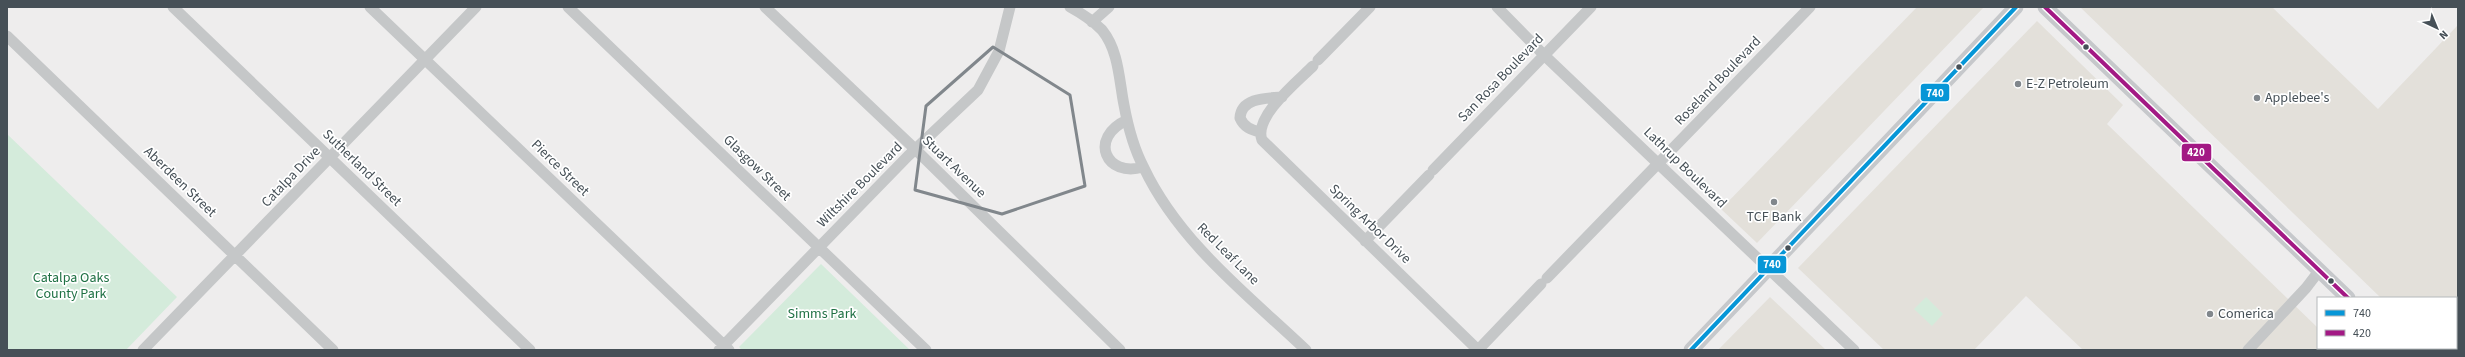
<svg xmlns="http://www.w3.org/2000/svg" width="2465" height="357" font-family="'Source Sans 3',sans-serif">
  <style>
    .commercial { fill: #e3e0da }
    .green { fill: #d4ebdb }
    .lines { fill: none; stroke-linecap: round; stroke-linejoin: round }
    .street { stroke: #c5c7c8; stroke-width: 11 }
    .secondary { stroke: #c6c8cb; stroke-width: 15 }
    .bus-1-casing { stroke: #fff; stroke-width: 7 }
    .bus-2-casing { stroke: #fff; stroke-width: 7 }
    .bus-1 { stroke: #0696d7; stroke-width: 4 }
    .bus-2 { stroke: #a31984; stroke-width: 4 }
    .marked { fill: none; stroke: #81878c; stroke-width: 3; stroke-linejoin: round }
    .bus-dot { fill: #465057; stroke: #fff; stroke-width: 1.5 }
    .poi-dot { fill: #81878c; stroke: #fff; stroke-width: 1.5 }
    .labels { text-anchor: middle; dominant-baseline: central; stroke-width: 3.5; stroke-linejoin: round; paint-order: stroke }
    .street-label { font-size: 14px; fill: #465057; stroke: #fff }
    .poi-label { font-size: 14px; fill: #465057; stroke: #fff; text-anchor: start }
    .park-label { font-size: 14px; fill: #1f7144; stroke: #fff }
    .line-badge { stroke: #fff; stroke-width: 1.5 }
    .badge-label { font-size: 11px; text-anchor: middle; font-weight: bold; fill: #fff }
  </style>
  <rect width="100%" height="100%" fill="#eeeded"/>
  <!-- commercial -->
  <path class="commercial" d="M1917,7H1984L1757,243L1721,209Z
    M2080,7H2272L2378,109L2457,26L2458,350H2434L2432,348H2456V298H2381Z
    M2037,21L2123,105L2107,124L2318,328V348H2339L2341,350H2083L2026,296L1974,350H1884L1798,268Z
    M1770,297L1826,350H1718Z"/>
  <!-- green -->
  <path class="green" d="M7,134L177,297L126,350H7Z
    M821,264L910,350H742L739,347Z
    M1926,297L1943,314L1932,326L1914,309Z"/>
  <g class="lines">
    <!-- street -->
    <path class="street" d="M173,7L530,350
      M370,7L729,350
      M568,7L926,350
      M765,7L915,149L1120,350
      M1070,7C1081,13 1093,21 1102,30C1119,51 1119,80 1124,105C1128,127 1134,149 1144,168C1179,242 1248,295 1306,350
      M1497,7L1544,55L1854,350
      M1092,22L1109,7
      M7,36L333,350
      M1318,60L1370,7
      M1313,66C1298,81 1253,117 1262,140L1478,350
      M1127,120C1088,138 1106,178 1143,167
      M1260,132C1251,130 1244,127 1240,118C1241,98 1266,98 1282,97
      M1433,170L1591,7
      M1365,241L1429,175
      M1547,278L1810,7
      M143,350L476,7
      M719,350L908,156L978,90L999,51L1010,7
      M1478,350L1541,284
      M2248,350L2306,288L2319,271"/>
    <!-- secondary -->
    <path class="secondary" d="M2045,7L2348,298
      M2399,348L2402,350
      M1691,350L2016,7"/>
    <!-- bus-1 casing -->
    <g class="bus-1-casing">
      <path id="bus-1" d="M1691,350L2016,7"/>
    </g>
    <!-- bus-2 casing -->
    <g class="bus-2-casing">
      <path id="bus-2" d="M2045,7L2348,298"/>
    </g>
    <!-- bus-1 -->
    <use href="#bus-1" class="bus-1"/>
    <!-- bus-2 -->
    <use href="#bus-2" class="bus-2"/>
  </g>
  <!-- marked area -->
  <path class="marked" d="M993,47L1070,95L1085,186L1002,214L915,190L926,106Z"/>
  <!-- markers -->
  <g class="bus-dot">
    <circle cx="2086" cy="47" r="3.5"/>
    <circle cx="1959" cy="67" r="3.5"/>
    <circle cx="1788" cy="248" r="3.5"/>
    <circle cx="2331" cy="281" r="3.5"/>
  </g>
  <g class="poi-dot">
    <circle cx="2018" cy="84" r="4"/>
    <circle cx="2257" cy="98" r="4"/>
    <circle cx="1774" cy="202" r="4"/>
    <circle cx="2210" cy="314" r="4"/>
  </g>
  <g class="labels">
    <!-- street labels -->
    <g class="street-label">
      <text transform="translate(1501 78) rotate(-46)">San Rosa Boulevard</text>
      <text transform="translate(1718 81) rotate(-46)">Roseland Boulevard</text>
      <text transform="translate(954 167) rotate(44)">Stuart Avenue</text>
      <text transform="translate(362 168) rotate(44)">Sutherland Street</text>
      <text transform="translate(560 168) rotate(44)">Pierce Street</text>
      <text transform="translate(757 168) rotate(44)">Glasgow Street</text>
      <text transform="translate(1685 168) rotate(44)">Lathrup Boulevard</text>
      <text transform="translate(291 177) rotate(-46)">Catalpa Drive</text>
      <text transform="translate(180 182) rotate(44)">Aberdeen Street</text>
      <text transform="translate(860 185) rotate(-45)">Wiltshire Boulevard</text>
      <text transform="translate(1370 224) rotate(44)">Spring Arbor Drive</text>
      <text transform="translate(1228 254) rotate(45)">Red Leaf Lane</text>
    </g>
    <!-- poi labels -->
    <g class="poi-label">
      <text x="2026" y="84">E-Z Petroleum</text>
      <text x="2265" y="98">Applebee's</text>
      <text x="1774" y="217" text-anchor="middle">TCF Bank</text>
      <text x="2218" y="314">Comerica</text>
    </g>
    <!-- park labels -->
    <g class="park-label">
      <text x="71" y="278">Catalpa Oaks<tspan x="71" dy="16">County Park</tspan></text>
      <text x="822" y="314">Simms Park</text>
    </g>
  </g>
  <g class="line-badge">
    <rect x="1920" y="83" width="30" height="19" rx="4" fill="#0696d7"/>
    <rect x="2181" y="143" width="31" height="19" rx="4" fill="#a31984"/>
    <rect x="1757" y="255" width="30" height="19" rx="4" fill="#0696d7"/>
  </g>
  <g class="badge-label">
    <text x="1935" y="97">740</text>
    <text x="2196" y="156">420</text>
    <text x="1772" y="268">740</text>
  </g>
  <!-- border -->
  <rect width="2465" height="357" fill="none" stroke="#465057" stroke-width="16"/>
  <!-- legend -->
  <rect x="2317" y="297" width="140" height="52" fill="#ffffff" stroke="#b5b9bc"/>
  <rect x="2325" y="310" width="20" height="6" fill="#0696d7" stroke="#b5b9bc"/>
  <text x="2353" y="317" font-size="12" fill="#465057">740</text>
  <rect x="2325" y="330" width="20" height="6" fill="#a31984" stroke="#b5b9bc"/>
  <text x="2353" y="337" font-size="12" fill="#465057">420</text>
  <!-- north arrow -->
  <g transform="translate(2437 28) rotate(136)" stroke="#ffffff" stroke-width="3" paint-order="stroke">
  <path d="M0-3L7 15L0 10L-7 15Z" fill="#465057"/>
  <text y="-6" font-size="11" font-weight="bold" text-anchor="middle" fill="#465057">N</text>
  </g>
</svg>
